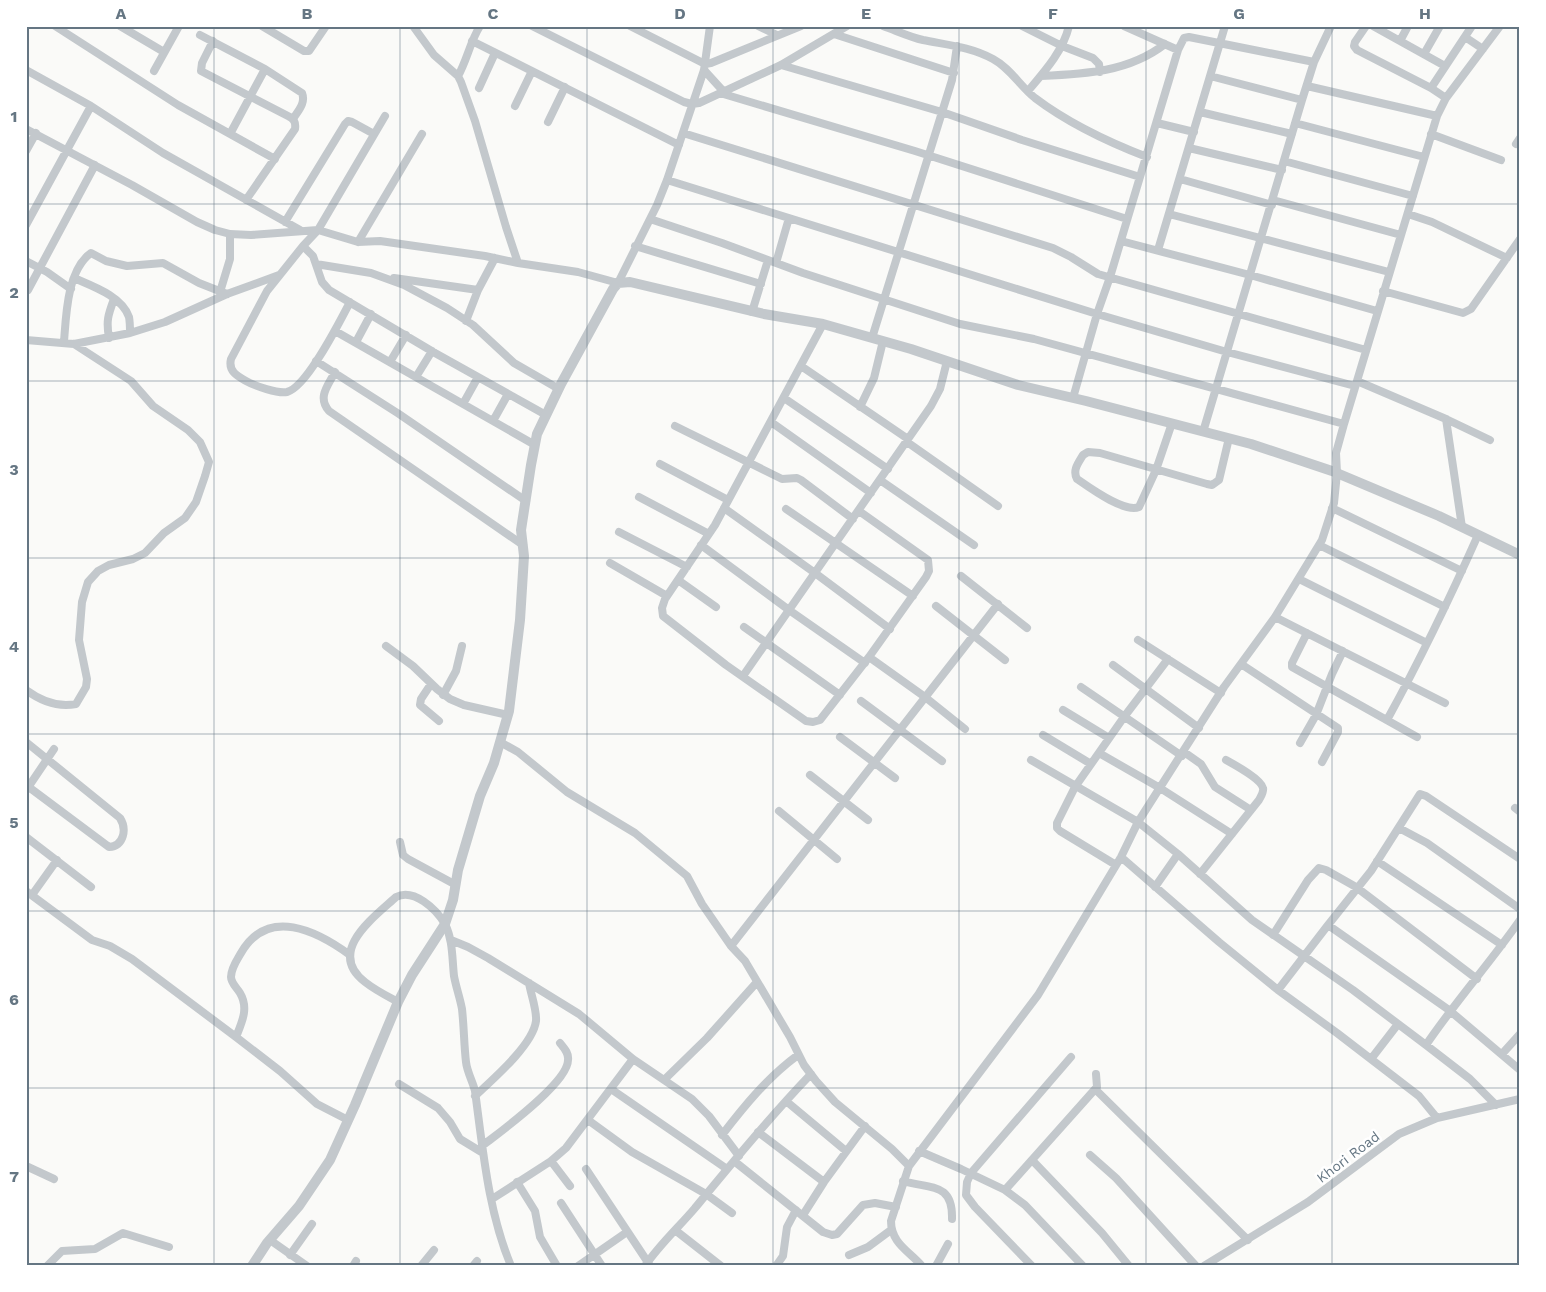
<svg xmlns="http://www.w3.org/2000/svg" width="1546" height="1292" font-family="'Work Sans',sans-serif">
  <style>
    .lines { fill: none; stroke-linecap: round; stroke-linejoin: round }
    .minor { stroke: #c3c8cc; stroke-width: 8 }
    .tertiary { stroke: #c3c8cc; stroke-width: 10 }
    .grid { fill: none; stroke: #657683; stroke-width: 1; stroke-opacity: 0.55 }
    .labels { text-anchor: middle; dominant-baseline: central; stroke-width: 5; stroke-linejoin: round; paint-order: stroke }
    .street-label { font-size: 14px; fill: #657683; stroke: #fff }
    .neatline { fill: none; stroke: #657683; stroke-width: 2 }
    .grid-label { font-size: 16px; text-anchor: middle; font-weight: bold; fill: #657683 }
  </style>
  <rect width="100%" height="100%" fill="#fafaf8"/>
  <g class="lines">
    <!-- minor -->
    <path class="minor" d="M55,26L178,105L275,159
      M120,26L164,52
      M262,26L304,51H309L326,26
      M413,26L434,55L458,76L461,82L475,121L506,227L518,263
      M532,26L684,102L692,104L699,103L781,65L847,26
      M630,26L705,64L711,63L801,26
      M758,26L777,35
      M883,26C897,31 910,37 923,40C948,45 971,47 993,59C1010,68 1020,86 1035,98C1068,123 1108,142 1147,157
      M1022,26L1062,46L1093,58L1099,64L1100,72
      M1124,26L1178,50
      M1366,26L1355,42L1354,46L1357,50L1431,88L1446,98
      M1373,26L1445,66
      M834,34L954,73
      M200,35L265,69L302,93C306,103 298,111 293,119
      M1465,37L1483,49
      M213,41L202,63L201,71L288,116C294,119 296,122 295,129L246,200
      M472,41L679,145
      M1400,41L1408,26
      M1424,54L1440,26
      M781,65L942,112L1022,140L1140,177
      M26,70L91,106L163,153L300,230
      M704,70L724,92
      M154,71L179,26
      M458,76C467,60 470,42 480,26
      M1041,76C1085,74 1129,72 1165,44
      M1210,76L1302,100
      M1307,86L1437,116
      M479,88L495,53
      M1431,88L1472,26
      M1028,91C1045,71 1063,51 1069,26
      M720,93L915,151L1127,219
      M515,106L532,71
      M1200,112L1292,134
      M548,122L565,87
      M1157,123L1194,132
      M1295,123L1424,157
      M26,129L132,185L197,222L215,230L230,234L251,235L318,230L358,242L380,241L485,256L518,263L578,272L618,283L657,205L667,180L704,70L710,26
      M683,133L1053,248L1071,257L1098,274L1366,350
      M230,134L265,69
      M1431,134L1501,160
      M1516,144L1520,138
      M1189,148L1282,170
      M26,151L36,133
      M1284,161L1413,196
      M1180,179L1272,205
      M667,180L1097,314L1227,352L1355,386
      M1273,200L1401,235
      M1169,214L1389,272
      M1408,214L1432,222L1507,258
      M650,219L722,243L803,273L960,324L1034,339L1344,424
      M285,222L345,124L348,121L352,122L374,134
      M26,225L91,106
      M1121,241L1250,275L1377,311
      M358,242L422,134
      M303,246L313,256L322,282L329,290L435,353L546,415
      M635,246L761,284
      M1158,250L1225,26
      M26,261L47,272L71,289
      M776,263L789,218
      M316,264L371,273L404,285L447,308L473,325L514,363L559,389
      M74,278C92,286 122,296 129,317C130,322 130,328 130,333
      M394,278L478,290
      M28,290L95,165
      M1383,291L1463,313L1471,309L1520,239
      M220,292L230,259V234
      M350,302C340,321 307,387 287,392C278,394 255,386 246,381C237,376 228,371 231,359L267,291L303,246L318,230L385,116
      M752,312L768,260
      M466,321L478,290L495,258
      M823,324L715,525L665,599L662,608L663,616L726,665L806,721L813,722L820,720L869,657L926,577L929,571L928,560L859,511
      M335,331L535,445
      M109,338C106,321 108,315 114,299
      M872,338L952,80L957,46
      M26,340L74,344L130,333L165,322L227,294L279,275
      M64,342C66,316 67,270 91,253L106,261L127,266L163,263L199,283L227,294
      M356,342L371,314
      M316,361L399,414L526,501
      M390,362L406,335
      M801,366L908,439
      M335,372C328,386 317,397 329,411L523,545
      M416,377L432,351
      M1357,381L1446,419L1490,440
      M784,398L888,469
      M1073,398L1097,314L1110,277L1178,50L1184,38L1189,37L1314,62
      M463,404L478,377
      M860,407L874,378L883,341
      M1446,419L1462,527
      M493,421L508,394
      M771,422L871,493
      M1172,423L1156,470L1139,507C1124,513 1090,488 1077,479C1072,470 1079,462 1083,455L1088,452L1100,453L1207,484L1212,485L1219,480L1229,438
      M675,426L782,479L797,478L801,480L853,519
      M1203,432L1302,100L1314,62L1331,26
      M907,442L998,506
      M660,464L728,500
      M880,480L974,545
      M639,497L709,534
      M724,508L815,573L890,629
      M1332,508L1462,571
      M786,509L913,596
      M619,532L687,567
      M701,545L789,610L865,663
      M1319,545L1445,607
      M610,563L667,596
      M961,576L1027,628
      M1299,579L1427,643
      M678,580L716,607
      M936,606L1005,660
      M1275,617L1445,703
      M744,627L840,695
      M1307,633L1292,663V667L1417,737
      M1138,640L1221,693
      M386,646L413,666L437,689L450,699L464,705L508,715
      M869,657L925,697L965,729
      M1241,664L1338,728V732L1322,762
      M1113,665L1199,728
      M743,676L931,406L940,389L947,361
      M431,684L421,699L420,705L439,721
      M1081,687L1182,756
      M26,690C41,701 57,708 76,704L86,687L87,679L79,640L82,602L88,582L98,571L109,565L133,559L145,553L164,533L185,518L196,502L205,476L209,462L200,442L188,430L153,406L131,381L74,344
      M443,695L456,671L462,646
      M861,701L942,761
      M1063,710L1109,738
      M1387,720C1420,660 1450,598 1478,535
      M1043,735L1091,764
      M840,737L895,778
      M26,742L120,818C127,829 124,846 109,847L26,785
      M500,742L518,752L567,792L635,833L687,876L702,904L731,946L745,961L790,1037L804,1065L816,1081L835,1102L892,1149L909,1166L891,1221C891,1243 909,1251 922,1266
      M1300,743L1316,715L1332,674L1343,651
      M1184,752L1201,764L1215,787L1251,810
      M1099,753L1160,788L1232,834
      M1031,760L1138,822L1178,854L1252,920L1353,990L1426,1045L1470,1079L1496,1105
      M810,775L868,820
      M27,789L54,749
      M1515,808L1520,812
      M779,811L837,859
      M1399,828L1427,843L1520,909
      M26,837L91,887
      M400,842L403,855L408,859L456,885
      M1121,857L1219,942L1278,990L1337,1033L1419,1096L1437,1118
      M1377,861L1502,945
      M1116,865L1060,831L1057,828V823L1075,787L1124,717L1168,659
      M1200,874L1259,800C1261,796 1264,792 1263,788C1261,779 1235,765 1226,760
      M1155,887L1178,854
      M26,891L92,940L110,946L132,959L236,1037L280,1071L317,1104L348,1120
      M32,895L57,860
      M1328,925L1371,871L1420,794L1426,796L1520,859
      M1273,935L1308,880L1319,868L1326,870L1356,887L1477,979
      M451,940L468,947L488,958L579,1014L633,1059L692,1099L709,1116L739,1156
      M731,946L998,604
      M1278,990L1328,925L1449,1010L1520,1070
      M398,1002C387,996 375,990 365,982C326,952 373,918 396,897C414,888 436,909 445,924C453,940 452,958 454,976C456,987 460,998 462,1009C464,1027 464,1045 466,1062C467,1072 473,1082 475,1091C483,1150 488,1211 511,1266
      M236,1037C242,1022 249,1008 240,993C237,988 231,983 231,977C231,968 237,960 241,953C268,906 317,931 350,955
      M1426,1045C1455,1002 1490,963 1520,920
      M1502,1054L1520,1034
      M1371,1059L1398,1024
      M664,1080L707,1038L757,982
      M399,1084L438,1108L450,1122L460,1139L483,1153
      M611,1089L727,1169
      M1095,1089L1248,1240
      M475,1096C492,1080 533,1045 536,1021C537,1010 531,995 529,983
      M786,1101L846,1151
      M588,1120L632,1152L706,1194L732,1213
      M758,1132L824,1182
      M722,1135C745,1105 768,1077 798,1055
      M482,1146C500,1132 568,1083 568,1060C569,1053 564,1048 560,1043
      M919,1151L961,1169L1005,1190L1025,1205L1083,1266
      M1090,1155L1116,1178L1196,1266
      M1032,1160L1102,1233L1129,1266
      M551,1161L570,1186
      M734,1161L823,1232L832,1235L837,1234L863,1205L875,1203L896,1207
      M26,1166L54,1179
      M909,1166L1038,995L1121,857L1138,822L1224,687L1275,617L1322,540L1334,503L1337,473L1336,453L1344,424L1437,116L1446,98L1500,26
      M586,1169L649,1264
      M903,1181C930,1189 953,1182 952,1219
      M517,1182L535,1211L540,1237L557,1266
      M1005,1190L1097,1087L1096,1074
      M492,1199L551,1161L566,1148L633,1059
      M561,1203L602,1266
      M803,1215L824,1182L865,1126
      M675,1230L721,1266
      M270,1240L307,1266
      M290,1255L312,1224
      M849,1255L868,1247L891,1230
      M47,1266L62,1251L95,1249L123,1233L169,1247
      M353,1266L356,1261
      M421,1266L434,1250
      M473,1266L477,1261
      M578,1266L627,1232
      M645,1266C659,1245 679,1227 695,1208C733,1162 770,1117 811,1074
      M776,1266L783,1256L787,1227L796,1210
      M936,1266L948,1244
      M1032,1266L975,1207L966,1195L967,1182L971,1173L1071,1057
      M1204,1266L1308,1202L1399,1134L1437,1118L1520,1099"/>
    <!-- tertiary -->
    <path class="tertiary" d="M252,1266L267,1243L299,1206L330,1160L355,1105L398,1002L412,975L445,924L453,900L458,870L480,796L494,763L509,711L520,620L524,556L521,530L531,465L537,434L561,384L613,289L618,283L630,282L764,314L823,324L911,349L1018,385L1086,401L1251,444L1332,471L1439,516L1520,555"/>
  </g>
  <!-- grid -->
  <path class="grid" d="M214,26V1266M400,26V1266M587,26V1266M773,26V1266M959,26V1266M1146,26V1266M1332,26V1266M26,204H1520M26,381H1520M26,558H1520M26,734H1520M26,911H1520M26,1088H1520"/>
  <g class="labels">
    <!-- street labels -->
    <g class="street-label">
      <text transform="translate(1348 1157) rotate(-37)">Khori Road</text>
    </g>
  </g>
  <!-- border -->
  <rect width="1546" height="1292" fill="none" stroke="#ffffff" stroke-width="55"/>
  <rect x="28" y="28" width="1490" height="1236" class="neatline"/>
  <g class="grid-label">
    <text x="121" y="19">A</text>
    <text x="307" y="19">B</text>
    <text x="493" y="19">C</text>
    <text x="680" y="19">D</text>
    <text x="866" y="19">E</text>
    <text x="1053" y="19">F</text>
    <text x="1239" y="19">G</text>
    <text x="1425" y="19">H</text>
    <text x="14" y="122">1</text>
    <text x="14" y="298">2</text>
    <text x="14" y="475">3</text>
    <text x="14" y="652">4</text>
    <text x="14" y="828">5</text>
    <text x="14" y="1005">6</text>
    <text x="14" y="1182">7</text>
  </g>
</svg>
